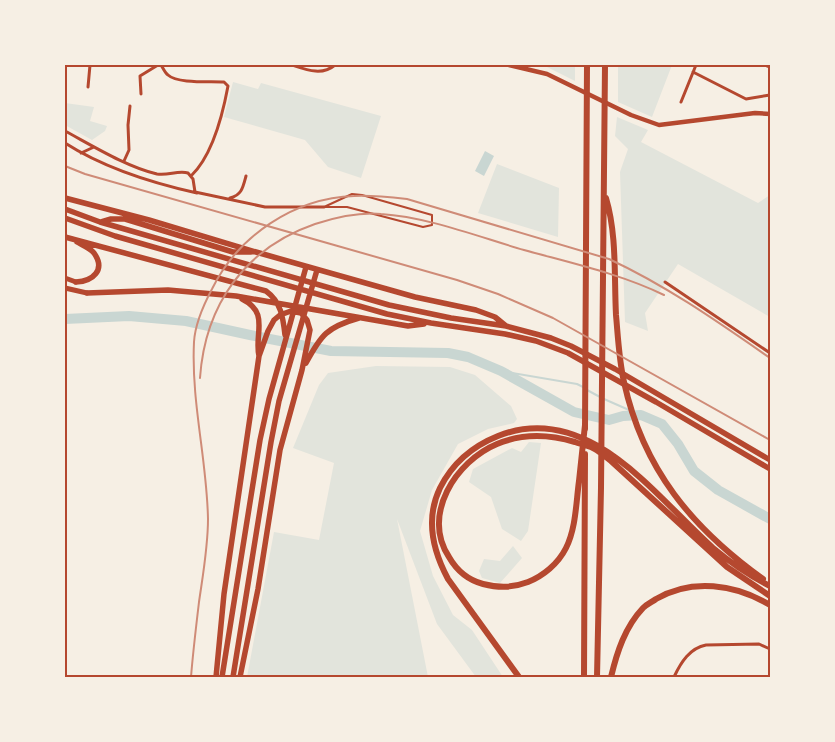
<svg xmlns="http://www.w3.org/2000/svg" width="835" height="742" font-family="Lato,sans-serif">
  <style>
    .green { fill: #e2e4dc }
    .water { fill: #c9d6d2 }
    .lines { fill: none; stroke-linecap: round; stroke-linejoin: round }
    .stream { stroke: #c9d6d2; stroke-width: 2 }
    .river { stroke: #c9d6d2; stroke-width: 10 }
    .service { stroke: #b5482f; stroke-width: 2 }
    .minor { stroke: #b5482f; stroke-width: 3 }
    .tertiary { stroke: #b5482f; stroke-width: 4.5 }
    .secondary { stroke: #b5482f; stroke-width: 5 }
    .trunk { stroke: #b5482f; stroke-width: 5.5 }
    .motorway { stroke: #b5482f; stroke-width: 6 }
    .rail { stroke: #cf8b77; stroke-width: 2 }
    .neatline { fill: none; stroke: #b5482f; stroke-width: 2 }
  </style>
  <rect width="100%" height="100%" fill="#f6efe4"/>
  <!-- green -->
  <path class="green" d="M543,65H575V81Z
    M618,65H672L652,117L618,102Z
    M233,82L258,89L261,83L381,116L361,178L328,167L305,140L224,117Z
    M65,103L94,107L90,121L107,126L105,131L92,140L65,125Z
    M617,117L648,130L641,142L758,203L770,195V317L678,264L645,313L648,331L625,322L620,172L628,149L615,136Z
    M497,164L559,188L558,237L478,213Z
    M376,366L450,367L475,375L511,406L517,419L514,423L488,429L458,444L432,490L420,531L433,576L453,615L472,630L503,677H476L437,624L397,519L428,677H247L274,532L319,540L334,463L293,448L319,385L328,373Z
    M529,442L541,443L528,531L521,541L502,529L491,497L469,482L473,469L512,448L521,452Z
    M513,546L522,558L500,583L482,578L479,571L484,559L500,561Z"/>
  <!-- water -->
  <path class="water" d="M485,151L494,156L484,176L475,171Z"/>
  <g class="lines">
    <!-- stream -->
    <path class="stream" d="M501,371L577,384L583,387
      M587,390L600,397
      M604,399L629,410
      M634,412L641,415"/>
    <!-- river -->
    <path class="river" d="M65,319L129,316L186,321L250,335L331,351L448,353L468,357L501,371L574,412L609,420L623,416L641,415L662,424L678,444L694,471L718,490L770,519"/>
    <!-- service -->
    <path class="service" d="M352,194L362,195L432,215V225L423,227L347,207H324Z"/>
    <!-- minor -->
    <path class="minor" d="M161,65C163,68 165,73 168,75C178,84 211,81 224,82L228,86C223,113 212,156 191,176
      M292,65C307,70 322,76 335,65
      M765,65L770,67
      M693,72L746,99L770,95
      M88,87L90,65
      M141,94L140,76L158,65
      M681,102L696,65
      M65,131C93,146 127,167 157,174C168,176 178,170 188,173L193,179L195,192L265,207H324
      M65,143C104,168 152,183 197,193
      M81,153L94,147
      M124,161L129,150L128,125L130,106
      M230,198C242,195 243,187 246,176
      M665,282L770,353
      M674,677C681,662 690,648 706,645L759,644L770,649"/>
    <!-- tertiary -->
    <path class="tertiary" d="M509,65L547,74L631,115L659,125L755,113L770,114"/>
    <!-- secondary -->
    <path class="secondary" d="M65,278L76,282
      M65,288L87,293"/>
    <!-- trunk -->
    <path class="trunk" d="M65,198L149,220L256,252L415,297L476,310L495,317L506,326
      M65,209L100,222L389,305L451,318L506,326L551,338L571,346L615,369L770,460
      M65,218L115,236L387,314L431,323L505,334L536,341L568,353L656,402L770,469
      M101,222L111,219H125L233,252H251
      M65,237L266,291C281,302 283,317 285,335
      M76,282C93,281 106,270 94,253C90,248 82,245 77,242
      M87,293L168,290L236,296L408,326L424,324
      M242,299C270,313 254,333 259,356
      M306,363C321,335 327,327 359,318
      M216,677L224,594L259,356L268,331L274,320L280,315L291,311L301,313L307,320L310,330L302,370L280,450L258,589L240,677
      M222,677L260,440L269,399L306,267
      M233,677L271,442L279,401L317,270"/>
    <!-- motorway -->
    <path class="motorway" d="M606,198C617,235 614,276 616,315C618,337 619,360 624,382C643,469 692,528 763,579
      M585,425C583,444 581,462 579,481C576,503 576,528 566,548C558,564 543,576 528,582C512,588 499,588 483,584C468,580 457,571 449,557C421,515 456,461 497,444C523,433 548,434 575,442C580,444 587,445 593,448C599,451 605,456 611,461L727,567L770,596
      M585,429L587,65
      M519,677L448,579C433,551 425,519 440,488C452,464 473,446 498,436C588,400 655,496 713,548C731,563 750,576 770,586
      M584,677L585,454
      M597,677L601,488L605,65
      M611,677C617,652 625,627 643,608C647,604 652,602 656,599C692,578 735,584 770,605"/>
    <!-- rail -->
    <path class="rail" d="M65,166L85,174L457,280L498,294L553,318L770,440
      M200,378C205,305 245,248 315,224C337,217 358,212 381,214C428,217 479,237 524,250C571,263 621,274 664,295
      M191,677C193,652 196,627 199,602C203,574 208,547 208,519C207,460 191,402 194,342C195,325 204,304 212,289C238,236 294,198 354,196C371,195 389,197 407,199L609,259C667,286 718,322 770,358"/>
  </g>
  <!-- border -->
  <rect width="835" height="742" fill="none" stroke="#f6efe4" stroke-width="132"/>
  <rect x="66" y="66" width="703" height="610" class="neatline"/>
</svg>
